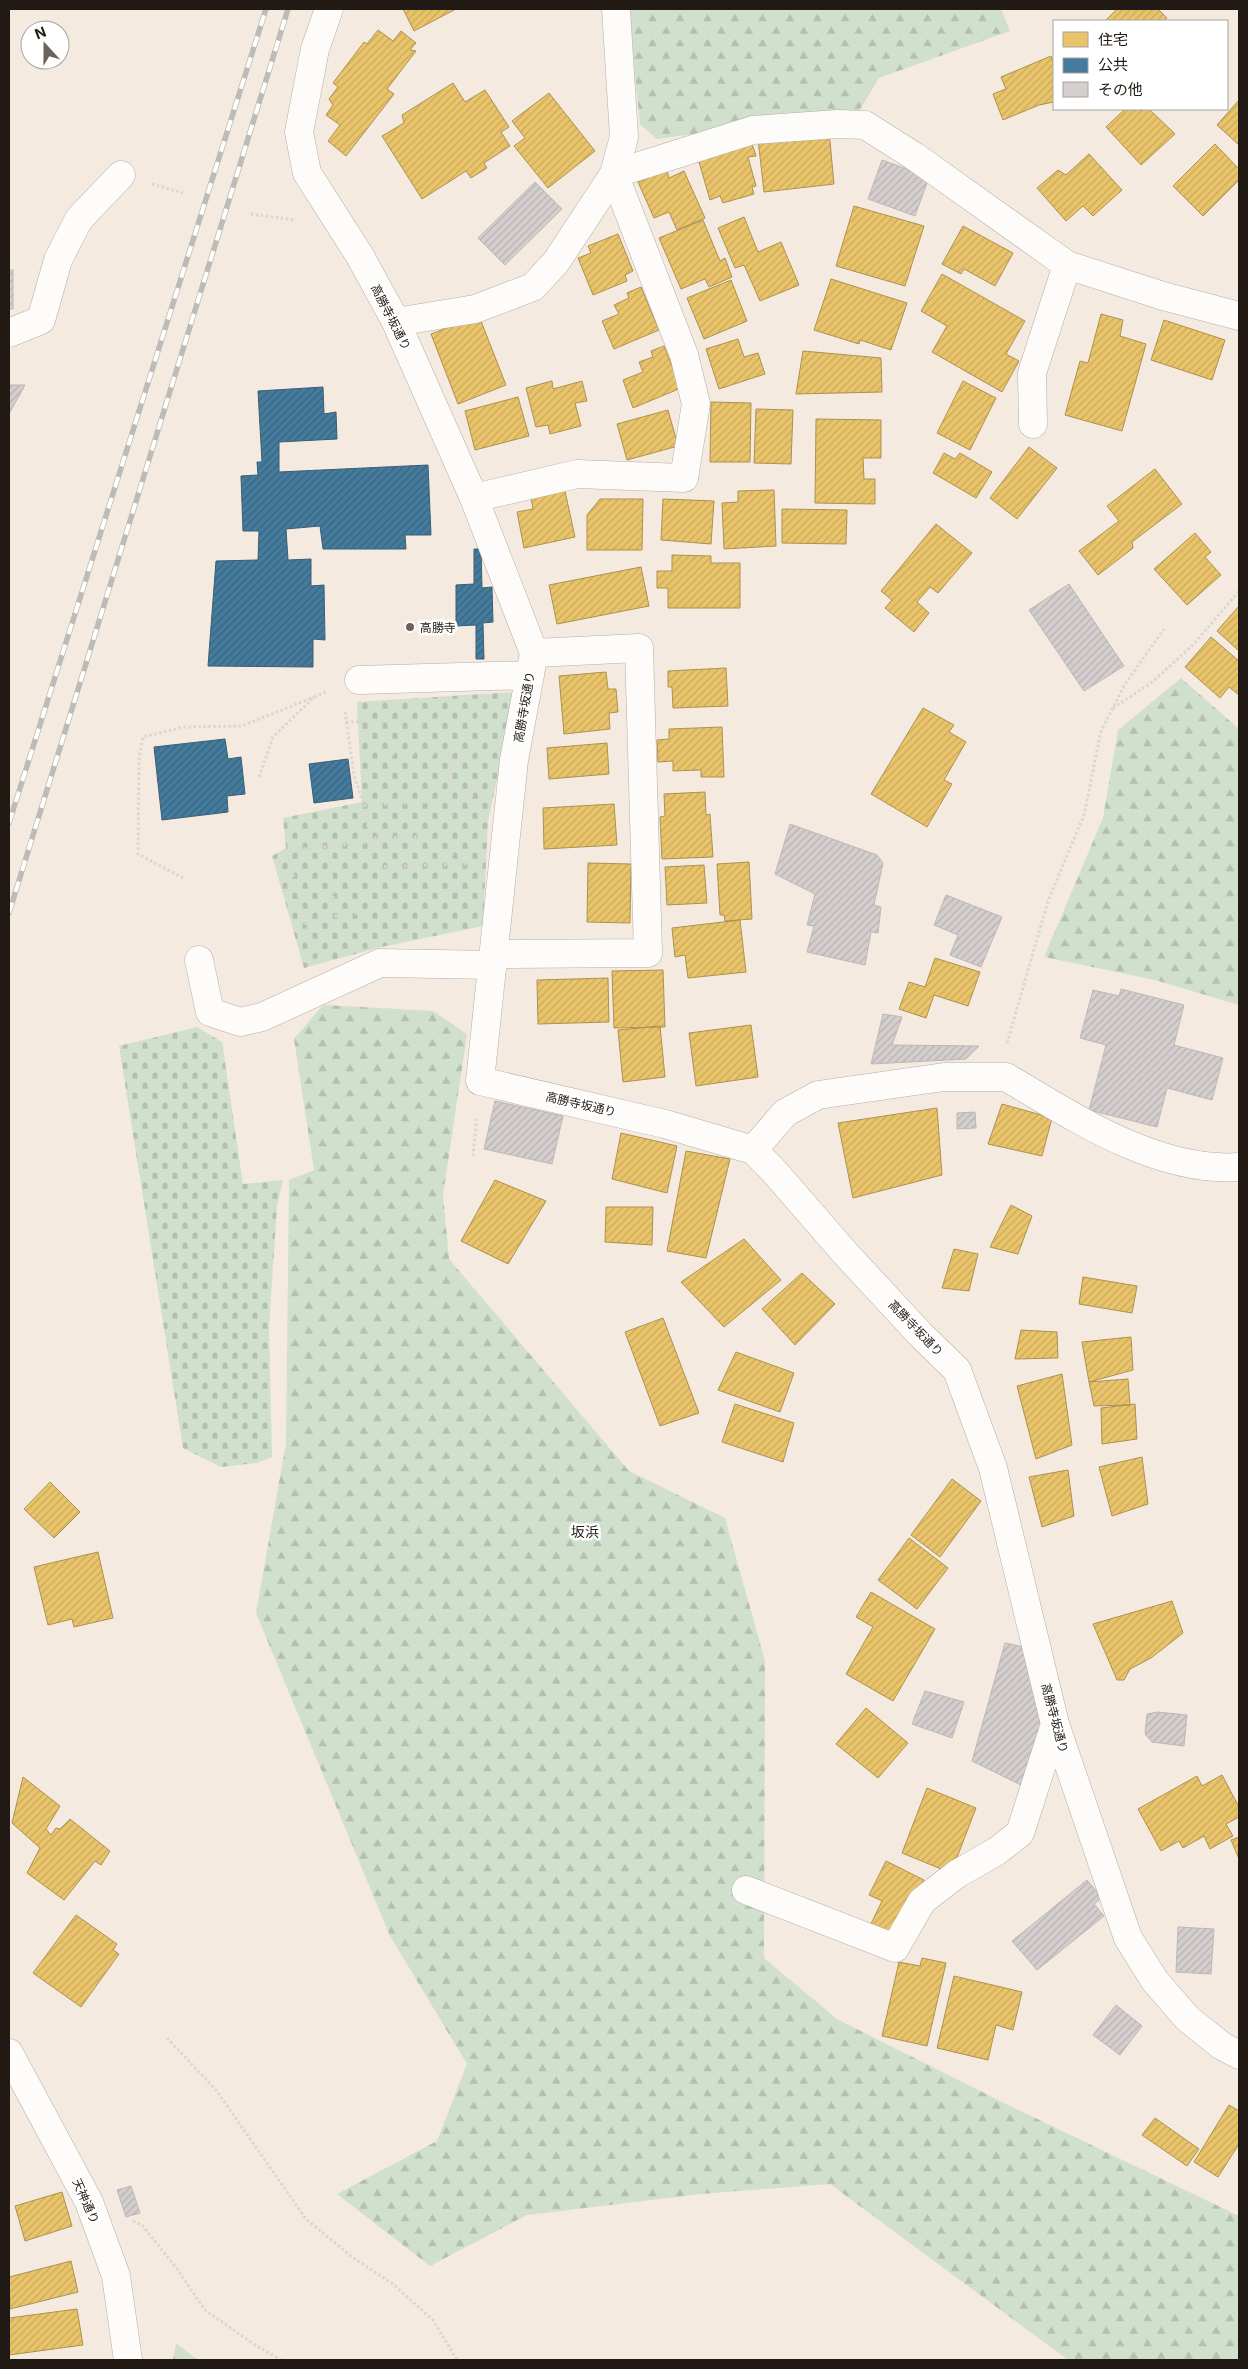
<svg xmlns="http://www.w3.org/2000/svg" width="1248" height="2369" font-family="Inter,'Noto Sans JP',sans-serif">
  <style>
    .forest { fill: url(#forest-firs) }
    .cemetery { fill: url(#cemetery-stones) }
    .homes { fill: url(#homes-hatch); stroke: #ad9150 }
    .public { fill: url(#public-hatch); stroke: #3a5e74 }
    .building { fill: url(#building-hatch); stroke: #bdb7b6 }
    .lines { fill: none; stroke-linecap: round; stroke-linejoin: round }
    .minor-casing { stroke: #b5ada5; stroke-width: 29 }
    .path { stroke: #dad6d3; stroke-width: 3; stroke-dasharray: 2.5 2.5; stroke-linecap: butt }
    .minor { stroke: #fefcfa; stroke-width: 28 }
    .rail-casing { stroke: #bdbab7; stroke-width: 5.5 }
    .rail { stroke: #fff; stroke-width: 4; stroke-dasharray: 11; stroke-linecap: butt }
    .poi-dot { fill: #6b635b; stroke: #fff; stroke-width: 2 }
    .labels { text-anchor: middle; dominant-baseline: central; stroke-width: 5; stroke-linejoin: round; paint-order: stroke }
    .street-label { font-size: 12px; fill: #211a14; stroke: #fff }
    .poi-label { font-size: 12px; fill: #211a14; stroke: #fff; text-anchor: start }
    .neighbourhood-label { font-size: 14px; fill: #211a14; stroke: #fff }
  </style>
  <defs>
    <pattern id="forest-firs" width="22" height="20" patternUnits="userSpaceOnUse" patternTransform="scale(1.25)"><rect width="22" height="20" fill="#d1e0cc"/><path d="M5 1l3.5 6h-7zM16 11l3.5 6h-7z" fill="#b3c0ae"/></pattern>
    <pattern id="cemetery-stones" width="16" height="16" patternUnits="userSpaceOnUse" patternTransform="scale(1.25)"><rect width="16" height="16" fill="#d1e0cc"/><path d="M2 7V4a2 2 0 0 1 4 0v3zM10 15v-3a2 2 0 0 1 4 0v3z" fill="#b3c0ae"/></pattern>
    <pattern id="homes-hatch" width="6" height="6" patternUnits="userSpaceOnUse" patternTransform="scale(1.25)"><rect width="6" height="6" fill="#e9c46a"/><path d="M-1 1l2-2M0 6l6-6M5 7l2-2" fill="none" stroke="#c8a85b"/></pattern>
    <pattern id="public-hatch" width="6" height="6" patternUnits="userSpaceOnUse" patternTransform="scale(1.25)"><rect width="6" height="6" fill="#457b9d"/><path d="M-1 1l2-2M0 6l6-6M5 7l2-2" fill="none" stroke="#39647f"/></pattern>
    <pattern id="building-hatch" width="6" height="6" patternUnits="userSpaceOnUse" patternTransform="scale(1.25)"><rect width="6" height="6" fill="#d5cece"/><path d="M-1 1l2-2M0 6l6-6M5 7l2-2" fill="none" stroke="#b7b0b0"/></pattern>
  </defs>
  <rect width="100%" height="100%" fill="#f5eadf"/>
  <!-- forest -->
  <path class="forest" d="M628,9H1001L1010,31L879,78L859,111L657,139L640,124Z
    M1181,678L1239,729V1005L1155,980L1044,957L1103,818L1118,730Z
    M323,1005L433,1011L467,1034L443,1195L449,1259L629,1471L725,1518L765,1661L764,1958L837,2019L1002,2102L1239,2216V2360H1068L830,2184L701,2194L527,2215L430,2266L337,2194L437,2141L467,2064L390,1936L256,1613L286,1443L289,1180L314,1170L294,1039Z
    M176,2343L198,2360H173Z"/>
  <!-- cemetery -->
  <path class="cemetery" d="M513,692L503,751L488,821L483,926L377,948L304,968L272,856L286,848L283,818L362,802L357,702Z
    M197,1027L222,1042L243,1184L283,1180L277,1206L269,1327L272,1457L257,1463L221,1467L183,1448L119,1046Z"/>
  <!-- homes -->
  <path class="homes" d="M403,9H456L414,31Z
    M1117,9H1158L1167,18L1163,21H1105Z
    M378,30L393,41L401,31L416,43L410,50L416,51L387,89L394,94L346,156L328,141L340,125L326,115L333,105L329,99L338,87L333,83L364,42L367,44Z
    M1051,56L1054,65V102L1039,105L1003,120L993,94L1006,89L1001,77Z
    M453,83L465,102L485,90L509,127L501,132L510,146L484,163L487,168L471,178L466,171L422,199L382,136L404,123L402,115Z
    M549,93L595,151L548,188L514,146L525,138L512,121Z
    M1239,100V145L1217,125Z
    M1125,109H1149L1175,134L1141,165L1106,127Z
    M829,131L834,184L764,192L758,139Z
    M751,141L756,156L748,157L756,186L752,187L754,194L723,203L720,196L710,200L697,155Z
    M1215,144L1239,169V180L1203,216L1173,186Z
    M1089,154L1122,190L1093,216L1083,206L1066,221L1037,188L1058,170L1066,175Z
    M667,170L669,178L684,171L705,218L677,230L669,212L654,218L638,182Z
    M854,206L924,226L905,286L836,266Z
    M744,217L758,252L781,242L799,285L760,301L744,265L735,268L718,228Z
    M703,220L720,261L725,258L732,277L709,287L705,279L681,289L659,238Z
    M963,226L1013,253L995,286L964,269L961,274L942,264Z
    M618,234L633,271L625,275L627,281L593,295L578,258L591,253L588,246Z
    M942,274L1025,321L1006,354L1019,361L1002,392L932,352L947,326L921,311Z
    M831,279L907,303L891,350L860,340L859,344L814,330Z
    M731,280L747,321L704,339L687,298Z
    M641,287L659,330L614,349L602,321L619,314L614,305L629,298L627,293Z
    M1101,314L1123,320L1120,336L1146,344L1122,431L1065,415L1080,361L1088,363Z
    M479,316L506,385L458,404L431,334Z
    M1164,320L1225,340L1212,380L1151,360Z
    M738,339L744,357L758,353L765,374L719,389L706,349Z
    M664,346L681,388L633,408L623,380L643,372L639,362L653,357L651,351Z
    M803,351L881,358L882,392L796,394Z
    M552,381L553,389L582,381L587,401L575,403L581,426L550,434L548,425L536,427L526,388Z
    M963,381L996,398L970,450L937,433Z
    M518,397L529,436L475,450L465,411Z
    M711,402L751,403L750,462H710Z
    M756,409L793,410L791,464L754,463Z
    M668,410L678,446L627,460L617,424Z
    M816,419L881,420V458H863L864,479H875V504L815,503Z
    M1029,447L1057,468L1017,519L990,498Z
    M944,453L955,459L960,453L992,472L976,498L933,473Z
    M1155,469L1182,504L1132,542L1133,548L1098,575L1079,551L1119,521L1107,506Z
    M774,490L776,546L724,549L722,503L738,502V491Z
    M565,491L575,537L524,548L517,512L533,509L531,498Z
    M600,499H643L642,550H587V515Z
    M663,499L714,501L711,544L661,540Z
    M782,509L847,510L846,544L782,543Z
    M936,524L972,553L938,593L930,587L917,602L929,613L914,632L885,608L892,600L881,591Z
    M1195,533L1211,552L1205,557L1221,575L1187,605L1154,569Z
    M672,555L711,556V563H740V608H668V588H657V571H672Z
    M641,567L649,606L557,624L549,585Z
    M1239,606V651L1217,631Z
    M1211,637L1239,661V695L1229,687L1220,698L1185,667Z
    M726,668L728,706L673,708L672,687H668V671Z
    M606,672L608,689H616L618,712L609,713L610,729L564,734L559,676Z
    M923,708L954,725L949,732L966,742L944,780L952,784L927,827L871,794Z
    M722,727L724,777H701V770L673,771V761L658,762L657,740L669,739V729Z
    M607,743L609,774L549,779L547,748Z
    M705,792L706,815L710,814L713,857L662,859L660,817L665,816L664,794Z
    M614,804L617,845L544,849L543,808Z
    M749,862L752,919L725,921L724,915H720L717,864Z
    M588,863L631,864L630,923L587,922Z
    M704,865L707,903L667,905L665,867Z
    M740,920L746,972L688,978L685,955L675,957L672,928Z
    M935,958L980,972L968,1006L934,995L926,1018L899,1009L909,982L925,987Z
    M663,970L665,1027L614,1028L612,971Z
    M608,978L609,1022L538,1024L537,980Z
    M751,1025L758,1077L696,1086L689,1033Z
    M660,1026L665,1077L623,1082L618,1030Z
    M1002,1104L1052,1118L1042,1156L988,1144Z
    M937,1108L942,1175L853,1198L838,1123Z
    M621,1133L677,1146L667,1193L612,1179Z
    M686,1151L730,1159L706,1258L667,1251Z
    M495,1180L546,1201L508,1264L461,1241Z
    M1011,1205L1032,1216L1018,1254L990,1247Z
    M606,1207H653L652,1245L605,1242Z
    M744,1239L781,1280L724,1327L681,1282Z
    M954,1249L978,1254L969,1291L942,1288Z
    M802,1273L835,1304L795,1345L762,1309Z
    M1083,1277L1137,1286L1132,1313L1079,1304Z
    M663,1318L699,1413L660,1426L625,1332Z
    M1021,1330L1057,1332L1058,1358L1015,1359Z
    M1131,1337L1133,1370L1089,1382L1082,1342Z
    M736,1352L794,1373L780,1412L718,1390Z
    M1062,1374L1072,1445L1036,1459L1017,1386Z
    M1128,1379L1130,1405L1094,1406L1089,1382Z
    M735,1404L794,1423L783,1462L722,1442Z
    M1135,1404L1137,1439L1102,1444L1101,1408Z
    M1142,1457L1148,1504L1112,1516L1099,1467Z
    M1068,1470L1074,1516L1042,1527L1029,1477Z
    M952,1479L981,1501L940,1557L911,1535Z
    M50,1482L80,1512L54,1538L24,1509Z
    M909,1538L948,1568L917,1609L878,1580Z
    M98,1552L113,1618L74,1627L72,1619L48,1625L34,1567Z
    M871,1592L935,1629L893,1701L846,1674L873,1627L856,1617Z
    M1172,1601L1183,1633L1151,1658L1130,1669L1124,1680H1117L1093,1624Z
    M866,1708L908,1743L878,1778L836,1744Z
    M1222,1775L1239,1807V1817L1226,1824L1233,1836L1210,1849L1204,1836L1183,1848L1179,1841L1161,1851L1138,1809L1197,1776L1202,1786Z
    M23,1777L60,1806L46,1829L51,1835L56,1828L60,1829L70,1819L110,1851L101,1865L95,1861L64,1900L27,1873L40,1848L12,1823Z
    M927,1788L976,1808L951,1873L902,1853Z
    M1239,1837V1859L1231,1840Z
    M886,1861L924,1880L894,1940L869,1928L882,1901L869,1895Z
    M76,1915L117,1944L113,1950L119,1954L81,2007L33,1973Z
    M922,1958L946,1963L927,2046L882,2036L899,1962L920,1966Z
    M954,1976L1022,1992L1013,2030L996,2025L988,2060L937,2048Z
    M1229,2105L1239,2111V2144L1218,2177L1194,2162Z
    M1155,2118L1199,2149L1187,2166L1142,2135Z
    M62,2192L72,2226L25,2241L15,2206Z
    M71,2261L78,2292L10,2309L9,2277Z
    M77,2309L83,2345L9,2355V2318Z"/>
  <!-- public -->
  <path class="public" d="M323,387L324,414L336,412L337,439L279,442V472L428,465L431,535H405L406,549H323L320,526L286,529L288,560L311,559V586L324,585L325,640L313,639V667L208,666L216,561L258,560L259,531H243L241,476L258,475L257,462H262L258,391Z
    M474,549H481L482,588L492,587L493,622L483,623L484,659H476V625L456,626V585L474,584Z
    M225,739L228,759L241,757L245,794L227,796L228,812L162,820L154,747Z
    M348,759L353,798L314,803L309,764Z"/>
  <!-- building -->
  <path class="building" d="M882,160L929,177L915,216L868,199Z
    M535,182L562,209L505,265L478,238Z
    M9,270H13V309H9Z
    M9,385H25L9,414Z
    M1069,584L1124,666L1084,691L1029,610Z
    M790,824L877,855L883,863L874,905L881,907L878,933L871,932L865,965L807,952L814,926L807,925L815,894L775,874Z
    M946,895L1002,917L981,967L950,955L958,935L934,925Z
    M1121,989L1184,1005L1174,1045L1223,1058L1212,1100L1167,1088L1157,1127L1089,1110L1106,1045L1080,1038L1093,990L1119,996Z
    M883,1014L902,1017L892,1045L979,1046L966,1059L871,1064Z
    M495,1101L563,1116L552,1164L484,1149Z
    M975,1112L976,1128L957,1129V1113Z
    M1005,1643L1024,1647L1045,1720L1025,1787L972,1761Z
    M925,1691L964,1702L952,1738L912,1724Z
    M1158,1712L1187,1715L1184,1746L1152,1742L1145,1734L1147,1714Z
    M1087,1880L1102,1898L1094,1904L1104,1916L1037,1970L1012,1941Z
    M1178,1927L1214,1929L1211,1974L1176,1972Z
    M1116,2005L1142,2026L1120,2055L1093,2035Z
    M131,2186L140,2213L126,2217L117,2190Z"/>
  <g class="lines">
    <!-- minor casing -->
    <g class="minor-casing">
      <path id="minor" d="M329,9L315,49L299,132L307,173L360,256L396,322L474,498L534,653L514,760L480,1081L665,1124L753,1150L772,1169L845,1253L921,1335L957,1370L993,1468L1055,1724L1128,1938L1155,1981L1188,2019L1222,2046L1239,2055
        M614,174L753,130L838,124L865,125L914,156L1067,265L1163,296L1239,316
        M396,322L475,309L533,287L556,262L614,174L624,137L616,9
        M9,333L41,320L58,260L79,219L121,175
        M1033,424L1032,373L1067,265
        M474,498L577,474L684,478L696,404L684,355L614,174
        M359,680L530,675
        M495,954L648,953L639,648L534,653
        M199,960L210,1012L240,1022L262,1017L380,963L493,965
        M753,1150L785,1113L818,1095L944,1077H1006C1074,1117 1157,1173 1239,1167
        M746,1890L895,1948L922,1901L957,1874L997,1851L1020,1833L1055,1724
        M9,2053L89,2202L116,2276L128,2360"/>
    </g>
    <!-- path -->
    <path class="path" d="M152,184L183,193
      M251,214L295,220
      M1113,708L1151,683L1193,645L1239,591
      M345,712L354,775L366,811L372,867L467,864
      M346,722L486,719
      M450,753L452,864
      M377,754L482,752
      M259,777L273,737L314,697L328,691
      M364,805L471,800
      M471,811L472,786L478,785
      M369,838L430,837
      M329,846L335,916L365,912
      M183,878L138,854L139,757L143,737L184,727L242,726L314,697
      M446,891H465
      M306,924L335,916
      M314,954L288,855L293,850L369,842
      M1007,1043L1048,901L1084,815L1101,731L1125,684L1164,629
      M473,1156L477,1116
      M167,2038L216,2090L306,2219L352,2257L393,2284L433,2320L457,2360
      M133,2221L142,2225L177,2269L205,2310L252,2343L281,2360"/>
    <!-- minor -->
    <use href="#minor" class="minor"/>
    <!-- rail casing -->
    <g class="rail-casing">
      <path id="rail" d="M9,823L266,9
        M9,913L288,9"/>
    </g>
    <!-- rail -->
    <use href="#rail" class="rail"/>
  </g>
  <!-- markers -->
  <circle class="poi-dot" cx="410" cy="627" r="5"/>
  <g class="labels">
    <!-- street labels -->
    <g class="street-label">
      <text transform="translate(391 317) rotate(63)">高勝寺坂通り</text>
      <text transform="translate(524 707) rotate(-80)">高勝寺坂通り</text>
      <text transform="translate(581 1104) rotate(13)">高勝寺坂通り</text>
      <text transform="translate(916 1328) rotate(46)">高勝寺坂通り</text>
      <text transform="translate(1055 1718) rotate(75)">高勝寺坂通り</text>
      <text transform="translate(86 2201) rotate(66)">天神通り</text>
    </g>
    <!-- poi labels -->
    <g class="poi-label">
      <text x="420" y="627">高勝寺</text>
    </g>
    <!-- neighbourhood labels -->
    <g class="neighbourhood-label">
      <text x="585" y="1531">坂浜</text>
    </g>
  </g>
  <!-- border -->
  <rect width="1248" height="2369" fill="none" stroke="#211a14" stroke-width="20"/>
  <!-- legend -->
  <rect x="1053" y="20" width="175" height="90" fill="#ffffff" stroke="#a6a3a1"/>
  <rect x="1063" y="32" width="25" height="15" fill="#e9c46a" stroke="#a6a3a1"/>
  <text x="1098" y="45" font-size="15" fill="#211a14">住宅</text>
  <rect x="1063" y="58" width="25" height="15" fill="#457b9d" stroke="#a6a3a1"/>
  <text x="1098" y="70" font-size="15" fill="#211a14">公共</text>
  <rect x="1063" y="82" width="25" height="15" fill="#d5cece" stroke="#a6a3a1"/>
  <text x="1098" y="95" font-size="15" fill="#211a14">その他</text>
  <!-- north arrow -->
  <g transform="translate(45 45) rotate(339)"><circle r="24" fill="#ffffff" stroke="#a6a3a1"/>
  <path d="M0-4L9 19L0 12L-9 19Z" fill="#6b635b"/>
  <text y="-8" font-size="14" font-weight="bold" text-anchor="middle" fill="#211a14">N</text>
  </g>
</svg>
